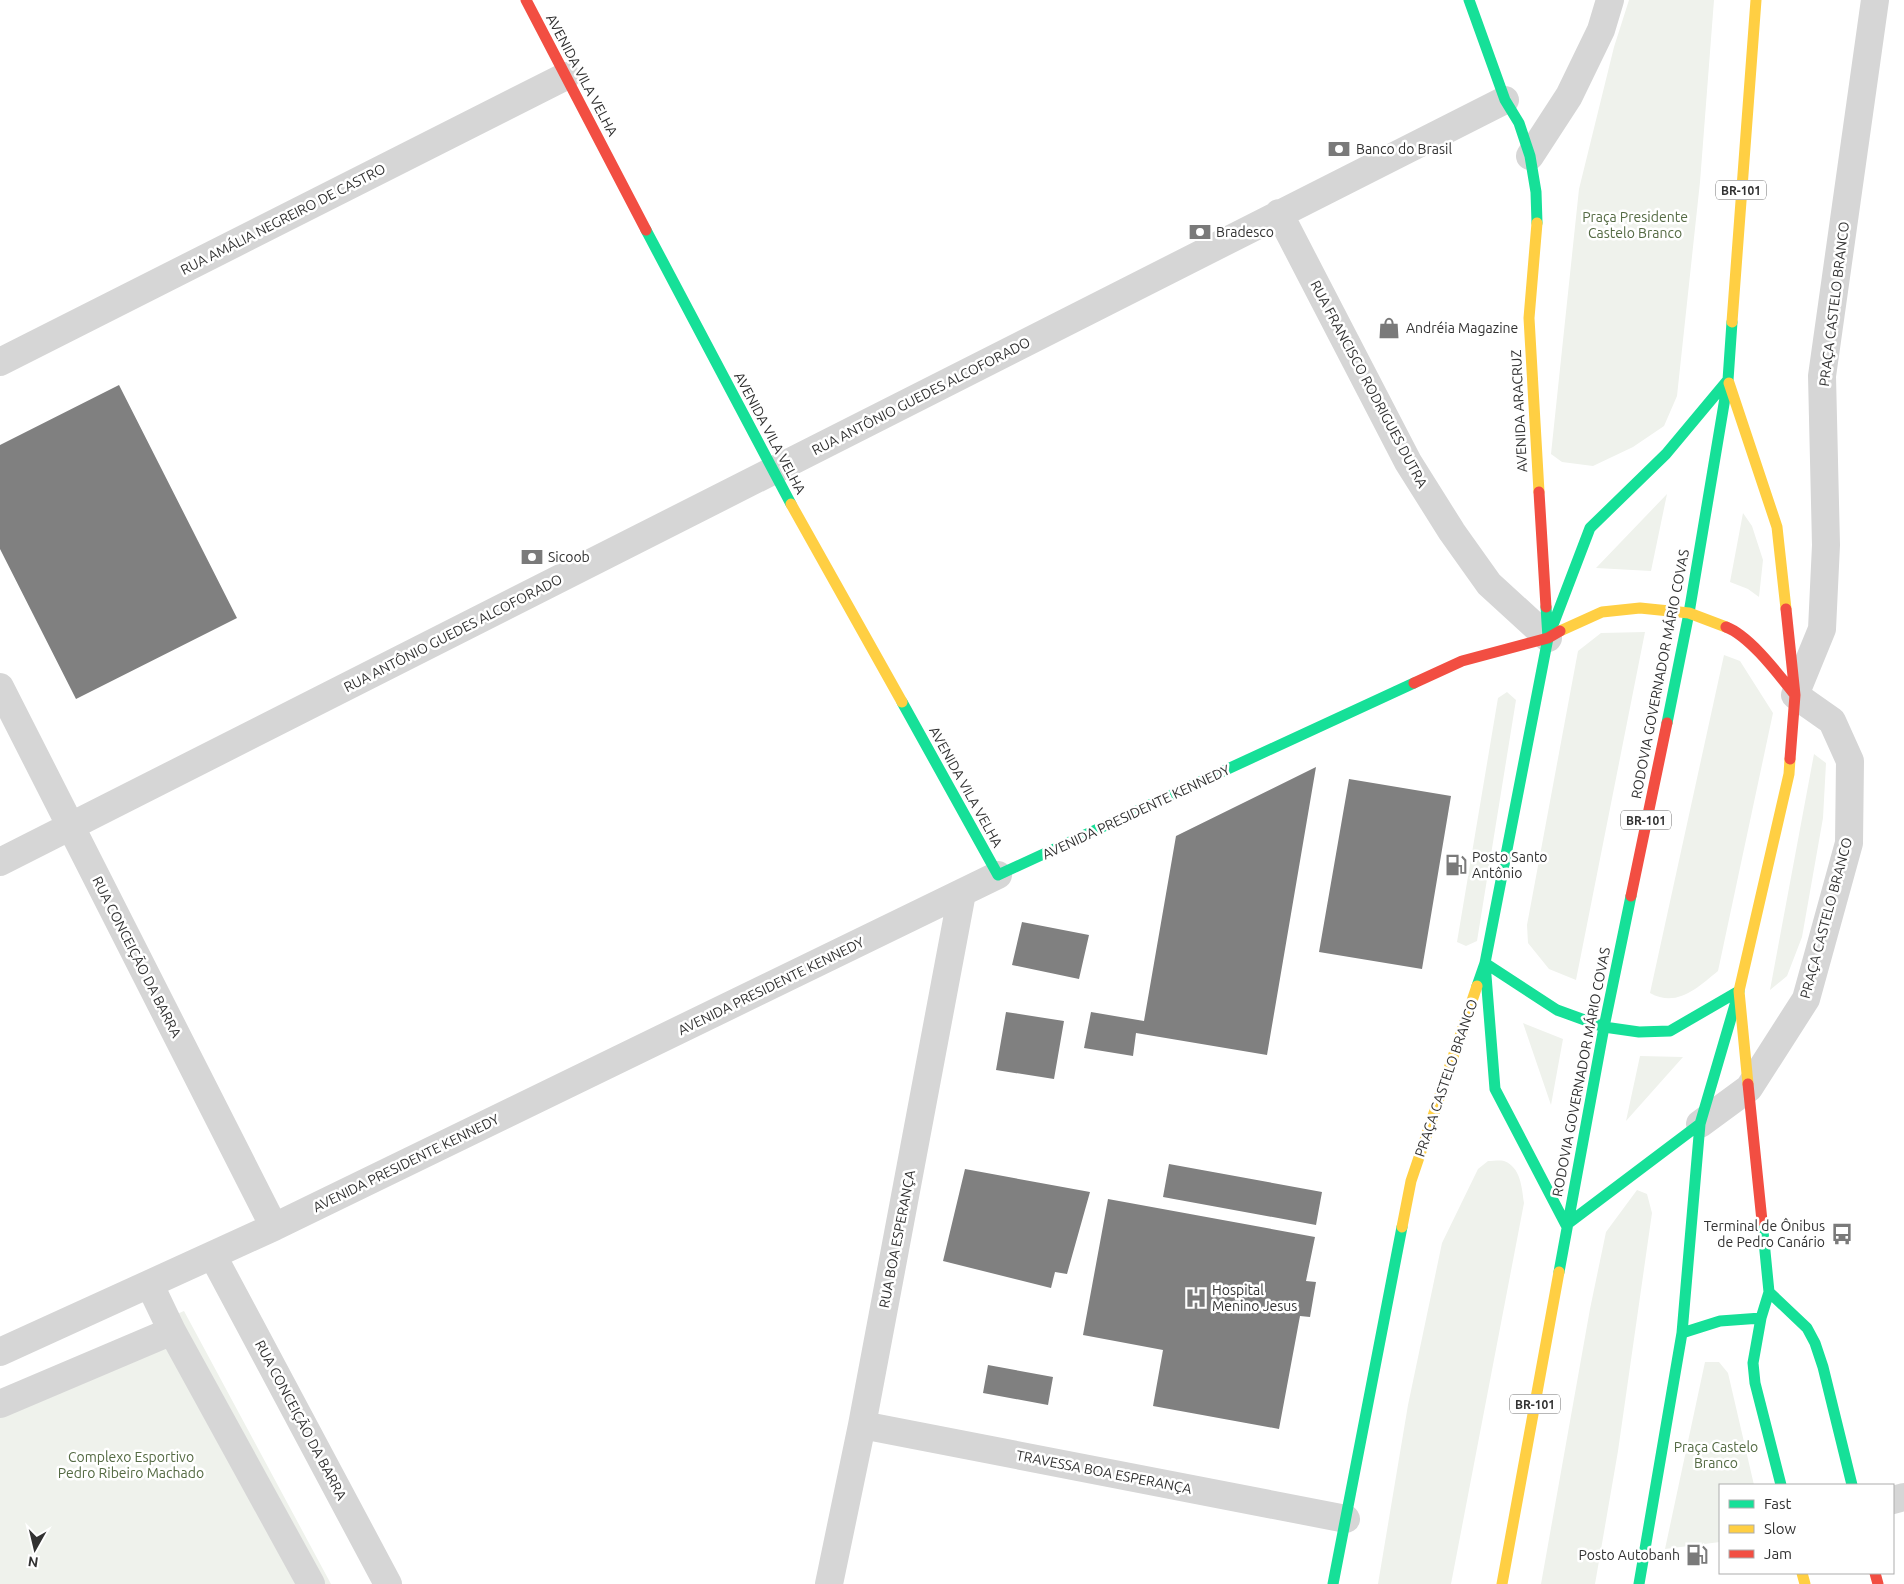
<svg xmlns="http://www.w3.org/2000/svg" width="1904" height="1584" font-family="Ubuntu,sans-serif">
  <style>
    .green { fill: #eff2ec }
    .building { fill: #808080 }
    .lines { fill: none; stroke-linecap: round; stroke-linejoin: round }
    .street { stroke: #d6d6d6; stroke-width: 28 }
    .fast { stroke: #16e098; stroke-width: 11 }
    .slow { stroke: #ffcf43; stroke-width: 11 }
    .jam { stroke: #f24e42; stroke-width: 11 }
    .labels { text-anchor: middle; dominant-baseline: central; stroke-width: 5; stroke-linejoin: round; paint-order: stroke }
    .shield { fill: #fff; stroke: #707070; stroke-width: 1 }
    .shield-label { font-size: 12px; font-weight: bold; fill: #323232 }
    .street-label { font-size: 14px; fill: #323232; stroke: #fff }
    .poi-label { font-size: 14px; fill: #323232; stroke: #fff; text-anchor: start }
    .park-label { font-size: 14px; fill: #546a43; stroke: #fff }
  </style>
  <rect width="100%" height="100%" fill="#fff"/>
  <!-- green -->
  <path class="green" d="M1629,0H1714L1700,182L1677,396L1664,426L1633,447L1593,466L1562,462L1551,454L1579,189L1614,47Z
    M1667,494L1651,571L1596,568Z
    M1743,513L1752,526L1763,560L1759,597L1748,589L1730,582Z
    M1645,632L1576,980L1549,969L1528,943L1527,925L1578,651L1601,633Z
    M1724,655L1740,661L1773,713L1718,971C1697,988 1677,1008 1650,993Z
    M1507,692L1516,700L1477,941L1466,946L1457,942L1498,698Z
    M1814,754L1826,763L1823,818L1802,937L1787,976L1770,990Z
    M1523,1023L1563,1039L1551,1105Z
    M1640,1056L1683,1057L1626,1121Z
    M1488,1161C1493,1161 1500,1160 1504,1161C1521,1167 1522,1189 1524,1203L1451,1584H1378L1408,1405L1442,1243L1478,1169Z
    M1637,1190L1647,1194L1652,1213L1618,1451L1595,1584H1541L1590,1309L1606,1232Z
    M184,1311L331,1584H0V1390Z
    M1705,1362H1719L1728,1373L1754,1485H1720V1542L1665,1549Z"/>
  <!-- building -->
  <path class="building" d="M119,385L237,618L76,699L0,549V445Z
    M1316,767L1267,1055L1136,1033L1133,1056L1084,1048L1091,1012L1144,1021L1176,836Z
    M1349,779L1451,796L1422,969L1319,952Z
    M1022,922L1089,935L1079,979L1012,965Z
    M1006,1012L1064,1021L1054,1079L996,1070Z
    M1169,1164L1322,1192L1316,1225L1163,1197Z
    M965,1169L1090,1192L1067,1274L1055,1272L1051,1288L943,1261Z
    M1108,1199L1315,1237L1306,1281L1316,1282L1310,1317L1300,1316L1279,1429L1153,1406L1163,1350L1083,1335Z
    M988,1365L1053,1377L1048,1405L983,1393Z"/>
  <g class="lines">
    <!-- street -->
    <path class="street" d="M1530,156L1569,96L1601,30L1610,0
      M1279,213L1408,462L1452,532L1489,584L1548,638
      M0,362L566,76
      M0,687L274,1227
      M0,862L1505,100
      M1700,1124L1749,1088L1806,999L1849,843L1850,761L1832,721L1795,695L1822,629L1826,545L1822,376L1875,0
      M213,1256L388,1584
      M150,1285L172,1331
      M0,1352L274,1227L998,875
      M0,1404L172,1331L311,1584
      M862,1425L1346,1519
      M1893,1500L1904,1497
      M829,1584L862,1425L962,893"/>
    <!-- fast -->
    <path class="fast" d="M1469,0L1505,100L1519,123L1530,156L1536,192L1537,223
      M646,230L791,504
      M1548,638L1590,528L1666,454L1727,381
      M902,702L998,875L1414,683
      M1667,723L1689,613L1728,380L1732,322
      M1485,963L1557,1010L1604,1027L1639,1032L1670,1031L1739,991
      M1485,963L1495,1089L1566,1225
      M1477,986L1485,963L1548,638L1546,607
      M1762,1221L1769,1292L1761,1318L1753,1363L1755,1383L1781,1485
      M1566,1225L1700,1124L1739,991
      M1559,1272L1604,1027L1631,896
      M1769,1292L1807,1328L1815,1343L1823,1367L1852,1485
      M1682,1333L1720,1321L1761,1318
      M1333,1584L1402,1227
      M1639,1584L1682,1333L1700,1124"/>
    <!-- slow -->
    <path class="slow" d="M1537,223L1529,318L1539,492
      M1732,322L1756,0
      M1729,383L1777,527L1786,609
      M791,504L902,702
      M1560,631L1602,612L1640,608L1689,613L1726,627
      M1748,1084L1739,991L1789,774L1790,759
      M1402,1227L1411,1181L1477,986
      M1802,1573L1805,1584
      M1502,1584L1559,1272"/>
    <!-- jam -->
    <path class="jam" d="M526,0L646,230
      M1539,492L1546,607
      M1786,609L1795,695
      M1726,627C1750,636 1779,675 1795,695L1790,759
      M1414,683L1462,661L1548,638L1560,631
      M1631,896L1667,723
      M1748,1084L1762,1221
      M1875,1573L1878,1584"/>
  </g>
  <!-- icons -->
  <defs>
    <g id="bank-bare" transform="scale(1.725)"><path d="M-6-4H6V4H-6ZM0-2.3a2.3 2.3 0 1 0 0 4.6a2.3 2.3 0 1 0 0-4.6Z" fill="#7a7a7a" stroke="#fff" stroke-width="2.5" paint-order="stroke"/></g>
    <g id="shop-bare" transform="scale(1.725)"><path d="M-5-2.5h2.3a2.7 3.5 0 0 1 5.4 0H5L5.5 6h-11ZM-1.5-2.5h3a1.5 2.3 0 0 0-3 0Z" fill="#7a7a7a" stroke="#fff" stroke-width="2.5" paint-order="stroke"/></g>
    <g id="fuel-bare" transform="scale(1.725)"><path d="M-5.5-6h7V0h2V4h1.3V-2.5L3-4.5l.8-.8L6-3V5H2.5V1h-1V6h-7ZM-4.2-4.7v3.2H.2V-4.7Z" fill="#7a7a7a" stroke="#fff" stroke-width="2.5" paint-order="stroke"/></g>
    <g id="bus-bare" transform="scale(1.725)"><path d="M-5-6H5V4H4V6H2V4H-2V6H-4V4H-5ZM-3.5-4V0h7V-4ZM-3.5 1.2v1.5H-2V1.2ZM2 1.2v1.5H3.5V1.2Z" fill="#7a7a7a" stroke="#fff" stroke-width="2.5" paint-order="stroke"/></g>
    <g id="hospital-bare" transform="scale(1.725)"><path d="M-5-5h3v3.5h4V-5h3V5h-3V1.5h-4V5h-3Z" fill="#7a7a7a" stroke="#fff" stroke-width="2.5" paint-order="stroke"/></g>
  </defs>
  <g fill-rule="evenodd">
    <use href="#bank-bare" x="1339" y="149"/>
    <use href="#bank-bare" x="1200" y="232"/>
    <use href="#shop-bare" x="1389" y="328"/>
    <use href="#bank-bare" x="532" y="557"/>
    <use href="#fuel-bare" x="1456" y="865"/>
    <use href="#bus-bare" x="1842" y="1234"/>
    <use href="#hospital-bare" x="1196" y="1298"/>
    <use href="#fuel-bare" x="1697" y="1555"/>
  </g>
  <g class="labels">
    <!-- shield labels -->
    <g class="shield">
      <rect x="1716" y="180.5" width="50" height="19" rx="4"/>
      <rect x="1621" y="810.5" width="50" height="19" rx="4"/>
      <rect x="1510" y="1394.5" width="50" height="19" rx="4"/>
    </g>
    <g class="shield-label">
      <text x="1741" y="190">BR-101</text>
      <text x="1646" y="820">BR-101</text>
      <text x="1535" y="1404">BR-101</text>
    </g>
    <!-- street labels -->
    <g class="street-label">
      <text transform="translate(582 75) rotate(62)">AVENIDA VILA VELHA</text>
      <text transform="translate(283 219) rotate(-27)">RUA AMÁLIA NEGREIRO DE CASTRO</text>
      <text transform="translate(1834 304) rotate(-83)">PRAÇA CASTELO BRANCO</text>
      <text transform="translate(1369 384) rotate(62)">RUA FRANCISCO RODRIGUES DUTRA</text>
      <text transform="translate(921 396) rotate(-27)">RUA ANTÔNIO GUEDES ALCOFORADO</text>
      <text transform="translate(1519 411) rotate(-93)">AVENIDA ARACRUZ</text>
      <text transform="translate(770 433) rotate(62)">AVENIDA VILA VELHA</text>
      <text transform="translate(453 633) rotate(-27)">RUA ANTÔNIO GUEDES ALCOFORADO</text>
      <text transform="translate(1660 674) rotate(-79)">RODOVIA GOVERNADOR MÁRIO COVAS</text>
      <text transform="translate(966 787) rotate(61)">AVENIDA VILA VELHA</text>
      <text transform="translate(1136 812) rotate(-25)">AVENIDA PRESIDENTE KENNEDY</text>
      <text transform="translate(1826 918) rotate(-75)">PRAÇA CASTELO BRANCO</text>
      <text transform="translate(137 957) rotate(63)">RUA CONCEIÇÃO DA BARRA</text>
      <text transform="translate(771 986) rotate(-26)">AVENIDA PRESIDENTE KENNEDY</text>
      <text transform="translate(1581 1072) rotate(-79)">RODOVIA GOVERNADOR MÁRIO COVAS</text>
      <text transform="translate(1446 1078) rotate(-71)">PRAÇA CASTELO BRANCO</text>
      <text transform="translate(406 1163) rotate(-26)">AVENIDA PRESIDENTE KENNEDY</text>
      <text transform="translate(897 1239) rotate(-79)">RUA BOA ESPERANÇA</text>
      <text transform="translate(301 1420) rotate(62)">RUA CONCEIÇÃO DA BARRA</text>
      <text transform="translate(1104 1472) rotate(11)">TRAVESSA BOA ESPERANÇA</text>
    </g>
    <!-- poi labels -->
    <g class="poi-label">
      <text x="1356" y="149">Banco do Brasil</text>
      <text x="1216" y="232">Bradesco</text>
      <text x="1406" y="328">Andréia Magazine</text>
      <text x="548" y="557">Sicoob</text>
      <text x="1472" y="857">Posto Santo<tspan x="1472" dy="16">Antônio</tspan></text>
      <text x="1825" y="1226" text-anchor="end">Terminal de Ônibus<tspan x="1825" dy="16">de Pedro Canário</tspan></text>
      <text x="1212" y="1290">Hospital<tspan x="1212" dy="16">Menino Jesus</tspan></text>
      <text x="1680" y="1555" text-anchor="end">Posto Autobanh</text>
    </g>
    <!-- park labels -->
    <g class="park-label">
      <text x="1635" y="217">Praça Presidente<tspan x="1635" dy="16">Castelo Branco</tspan></text>
      <text x="1716" y="1447">Praça Castelo<tspan x="1716" dy="16">Branco</tspan></text>
      <text x="131" y="1457">Complexo Esportivo<tspan x="131" dy="16">Pedro Ribeiro Machado</tspan></text>
    </g>
  </g>
  <!-- legend -->
  <rect x="1719" y="1484" width="175" height="90" fill="#ffffff" stroke="#adadad"/>
  <rect x="1729" y="1500" width="25" height="8" fill="#16e098" stroke="#adadad"/>
  <text x="1764" y="1509" font-size="15" fill="#323232">Fast</text>
  <rect x="1729" y="1525" width="25" height="8" fill="#ffcf43" stroke="#adadad"/>
  <text x="1764" y="1534" font-size="15" fill="#323232">Slow</text>
  <rect x="1729" y="1550" width="25" height="8" fill="#f24e42" stroke="#adadad"/>
  <text x="1764" y="1559" font-size="15" fill="#323232">Jam</text>
  <!-- north arrow -->
  <g transform="translate(35 1549) rotate(188)" stroke="#ffffff" stroke-width="4" paint-order="stroke">
  <path d="M0-4L9 19L0 12L-9 19Z" fill="#323232"/>
  <text y="-8" font-size="14" font-weight="bold" text-anchor="middle" fill="#323232">N</text>
  </g>
</svg>
